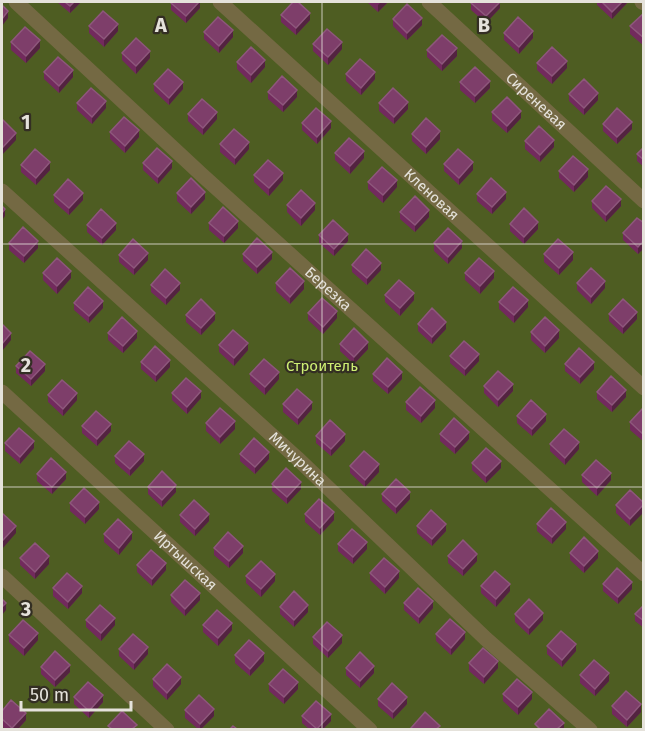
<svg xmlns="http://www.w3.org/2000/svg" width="645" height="731" font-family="'Fira Sans',sans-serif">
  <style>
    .green { fill: #4e5d22 }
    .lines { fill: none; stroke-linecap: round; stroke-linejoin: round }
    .minor { stroke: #746943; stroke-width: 15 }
    .wall { fill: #722a5d }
    .shaded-wall { fill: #532340 }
    .building { fill: #7e3e6a; stroke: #8e577c; stroke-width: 1.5 }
    .grid { fill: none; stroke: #e5e2db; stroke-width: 1.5; stroke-opacity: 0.55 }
    .labels { text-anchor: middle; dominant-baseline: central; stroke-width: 4.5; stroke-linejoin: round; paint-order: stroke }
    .street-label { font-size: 15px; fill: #e5e2db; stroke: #332e23 }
    .park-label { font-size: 15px; fill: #ceef73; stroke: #332e23 }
    .grid-label { font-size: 20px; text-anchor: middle; font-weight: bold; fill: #e5e2db; stroke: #332e23; stroke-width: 4.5; stroke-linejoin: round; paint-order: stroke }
  </style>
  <rect width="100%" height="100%" fill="#332e23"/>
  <!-- green -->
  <path class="green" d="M2,2H643V729H2Z"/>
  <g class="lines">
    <!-- minor -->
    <g class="minor">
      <path id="s1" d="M16,2L202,175L644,574"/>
      <path id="s2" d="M220,2L644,388"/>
      <path id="s3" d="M429,2L644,201"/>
      <path d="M642,2L644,3"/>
      <path id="s4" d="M2,191L297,458L486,639L590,730"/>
      <path id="s5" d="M2,392L370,730"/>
      <path d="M2,576L167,730"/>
    </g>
  </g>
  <!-- wall -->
  <path class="wall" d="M57,2H81L70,13Z
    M200,2V8L186,23L171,10V3Z
    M367,2H388L378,12Z
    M500,2V8L486,23L471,10V3Z
    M597,2H627V3L612,19L597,5Z
    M644,13V46L630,34V26Z
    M281,15L310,20L296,35L281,22Z
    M393,19L422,25L407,40L393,26Z
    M89,26L118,31L104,47L89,33Z
    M204,32L233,37L219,53L204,39Z
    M504,33L533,38L519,54L504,40Z
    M11,42L40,48L26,63L11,50Z
    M313,44L342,49L328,65L313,51Z
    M427,50L457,56L442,71L427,57Z
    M122,53L150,58L136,74L122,60Z
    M237,62L265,67L251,83L237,69Z
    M537,63L567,68L552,84L537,70Z
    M44,72L73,77L59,93L44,79Z
    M346,74L375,79L361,95L346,81Z
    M460,82L490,88L475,103L460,90Z
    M154,84L183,89L169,105L154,91Z
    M268,92L297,97L283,112L268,99Z
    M569,94L598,100L584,115L569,101Z
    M77,103L106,108L92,124L77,110Z
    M379,103L408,109L394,124L379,111Z
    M492,112L521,118L507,133L492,120Z
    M188,114L217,119L203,135L188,121Z
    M302,123L331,128L317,144L302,130Z
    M603,124L632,129L617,144L603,131Z
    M110,132L139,137L125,153L110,139Z
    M412,134L440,139L426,154L412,141Z
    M525,141L554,147L540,162L525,149Z
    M220,144L249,149L235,165L220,152Z
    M644,147V167L637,161V154Z
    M335,153L364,158L350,174L335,160Z
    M143,163L172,168L158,184L143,170Z
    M444,164L473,170L459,185L444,171Z
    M21,165L50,170L36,185L21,172Z
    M559,171L588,177L574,192L559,178Z
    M254,175L283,180L269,196L254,182Z
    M368,182L397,187L383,203L368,189Z
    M177,193L205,199L191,214L177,201Z
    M477,194L506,199L492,214L477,201Z
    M54,195L83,200L69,215L54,202Z
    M592,201L621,206L606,222L592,208Z
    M287,205L315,210L301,226L287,212Z
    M400,212L429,217L415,232L400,219Z
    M209,223L238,228L224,243L209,230Z
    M644,223V248L638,254L623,240V233Z
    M510,224L538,229L524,244L510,231Z
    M87,225L116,230L102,245L87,232Z
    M319,235L348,241L334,256L319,243Z
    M9,243L38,248L24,263L9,250Z
    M434,243L462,248L448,264L434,251Z
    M243,254L272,259L257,274L243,261Z
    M544,254L573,260L559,275L544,262Z
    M119,255L148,260L134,275L119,262Z
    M352,265L381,270L367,285L352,272Z
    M43,273L71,278L57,294L43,280Z
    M465,273L494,278L480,294L465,280Z
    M276,283L304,289L290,304L276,291Z
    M577,283L605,288L591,304L577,290Z
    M151,285L180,290L166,305L151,292Z
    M385,295L414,300L400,316L385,302Z
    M499,302L528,307L514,323L499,309Z
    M74,303L103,308L89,323L74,310Z
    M308,313L337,318L323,334L308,320Z
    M609,314L637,319L623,334L609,321Z
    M186,315L215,320L201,335L186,322Z
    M418,324L446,329L432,344L418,331Z
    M531,332L559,338L545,353L531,340Z
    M108,333L137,338L123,353L108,340Z
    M340,344L368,349L354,364L340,351Z
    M219,345L248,350L234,366L219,352Z
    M450,356L479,361L465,376L450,363Z
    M141,362L170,367L156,382L141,369Z
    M565,364L594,369L580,384L565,371Z
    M16,366L45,371L31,386L16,373Z
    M250,374L279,379L265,395L250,381Z
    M373,374L402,379L388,394L373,381Z
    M484,386L513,391L498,407L484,393Z
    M597,392L626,397L612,412L597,399Z
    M172,393L201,398L187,414L172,400Z
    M48,395L77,400L63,416L48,402Z
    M406,402L435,408L421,423L406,410Z
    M283,404L312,409L298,425L283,412Z
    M644,407V442L630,430V422Z
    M517,416L546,421L532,436L517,423Z
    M206,423L235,429L220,444L206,431Z
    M82,426L111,431L97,446L82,433Z
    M440,434L469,439L455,454L440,441Z
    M316,436L345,441L331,456L316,443Z
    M5,443L34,448L20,464L5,451Z
    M550,444L579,449L565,465L550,451Z
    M240,454L269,459L255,474L240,461Z
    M115,456L144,461L130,476L115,463Z
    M472,463L501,468L486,483L472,470Z
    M350,466L379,472L365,487L350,473Z
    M37,474L66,479L52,494L37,481Z
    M582,475L611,480L597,496L582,482Z
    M272,484L301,489L287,504L272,491Z
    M148,487L176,492L162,507L148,494Z
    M382,494L410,499L396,514L382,501Z
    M70,503L99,509L85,524L70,511Z
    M644,503L630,526L616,513V505Z
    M305,514L334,520L320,535L305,522Z
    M180,515L209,521L195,536L180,522Z
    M537,524L566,529L552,544L537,531Z
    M417,526L446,531L432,546L417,533Z
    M104,534L132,539L119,555L104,542Z
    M338,544L367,549L353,564L338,551Z
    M214,548L243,553L229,568L214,555Z
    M570,553L598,558L584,573L570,560Z
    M448,556L477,561L463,576L448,563Z
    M20,558L49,564L35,579L20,565Z
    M137,565L166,570L152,586L137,572Z
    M370,573L399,578L385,594L370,580Z
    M246,576L275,581L261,597L246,583Z
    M603,584L632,589L618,604L603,591Z
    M481,586L510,591L496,607L481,593Z
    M53,588L82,593L68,609L53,596Z
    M171,595L200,600L185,616L171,602Z
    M404,603L433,608L419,624L404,610Z
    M644,605V628L635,621V614Z
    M280,607L308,612L294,627L280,614Z
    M515,614L543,620L529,635L515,622Z
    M86,620L115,625L101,641L86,627Z
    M203,625L232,630L218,646L203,632Z
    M436,634L465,639L451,655L436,641Z
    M9,635L38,640L24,656L9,642Z
    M313,637L342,643L328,658L313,644Z
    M547,646L576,651L562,667L547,654Z
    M119,649L148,654L134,670L119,656Z
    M235,655L264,661L250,676L235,663Z
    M469,663L498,668L484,684L469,671Z
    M41,667L70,672L55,687L41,674Z
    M346,668L374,673L360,688L346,675Z
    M580,675L609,681L595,696L580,683Z
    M153,679L181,684L167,700L153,686Z
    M269,684L298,689L284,704L269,691Z
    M503,694L532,699L518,715L503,701Z
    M74,697L103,702L89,718L74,704Z
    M378,699L407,704L393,719L378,706Z
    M612,706L641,712L627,727L612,714Z
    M185,710L214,716L201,729H198L185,718Z
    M2,711L26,720L18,729H5L2,726Z
    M302,716L331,721L323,729H309L302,723Z"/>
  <!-- shaded-wall -->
  <path class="shaded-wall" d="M74,2H81L70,13V6Z
    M199,2H200V8L186,23V16Z
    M381,2H388L378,12V5Z
    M500,2V8L486,23V16Z
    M622,2H627V3L612,19V12Z
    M8,11V18L2,26V19Z
    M310,13V20L296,35V28Z
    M422,18V25L407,40V33Z
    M118,24V31L104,47V39Z
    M233,30V37L219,53V46Z
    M533,31V38L519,54V47Z
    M40,40V48L26,63V56Z
    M342,42V49L328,65V57Z
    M457,48V56L442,71V64Z
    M150,51V58L136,74V66Z
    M265,60V67L251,83V75Z
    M567,61V68L552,84V76Z
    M73,70V77L59,93V86Z
    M375,72V79L361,95V88Z
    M490,81V88L475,103V96Z
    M183,82V89L169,105V98Z
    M297,90V97L283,112V105Z
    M598,93V100L584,115V108Z
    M106,101V108L92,124V117Z
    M408,102V109L394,124V117Z
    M521,111V118L507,133V126Z
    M217,112V119L203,135V128Z
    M331,121V128L317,144V137Z
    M632,122V129L617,144V137Z
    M139,130V137L125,153V146Z
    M440,131V139L426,154V147Z
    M16,133V140L2,155V148Z
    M554,140V147L540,162V155Z
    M249,142V149L235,165V158Z
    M364,151V158L350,174V166Z
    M172,161V168L158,184V177Z
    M50,162V170L36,185V178Z
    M473,162V170L459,185V178Z
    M588,169V177L574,192V185Z
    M283,173V180L269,196V188Z
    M397,180V187L383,203V195Z
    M205,192V199L191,214V207Z
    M506,192V199L492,214V207Z
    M83,193V200L69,215V208Z
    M621,199V206L606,222V215Z
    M315,203V210L301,226V218Z
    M5,209V216L2,220V213Z
    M429,210V217L415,232V225Z
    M238,221V228L224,243V236Z
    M538,222V229L524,244V237Z
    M116,223V230L102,245V238Z
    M348,234V241L334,256V249Z
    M644,240V248L638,254V247Z
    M38,241V248L24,263V256Z
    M462,241V248L448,264V257Z
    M272,252V259L257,274V267Z
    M573,252V260L559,275V268Z
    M148,253V260L134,275V268Z
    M381,263V270L367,285V278Z
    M71,271V278L57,294V286Z
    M494,271V278L480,294V286Z
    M304,281V289L290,304V297Z
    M605,281V288L591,304V297Z
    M180,283V290L166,305V298Z
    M414,293V300L400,316V308Z
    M528,300V307L514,323V315Z
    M103,301V308L89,323V316Z
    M337,311V318L323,334V327Z
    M637,312V319L623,334V327Z
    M215,313V320L201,335V328Z
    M446,322V329L432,344V337Z
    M559,330V338L545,353V346Z
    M137,331V338L123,353V346Z
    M11,333V340L2,351V344Z
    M368,342V349L354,364V357Z
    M248,343V350L234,366V358Z
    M479,354V361L465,376V369Z
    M170,360V367L156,382V375Z
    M594,362V369L580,384V377Z
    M45,364V371L31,386V379Z
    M279,372V379L265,395V387Z
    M402,372V379L388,394V387Z
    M513,384V391L498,407V400Z
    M626,390V397L612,412V405Z
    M201,391V398L187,414V407Z
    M77,393V400L63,416V409Z
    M435,400V408L421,423V416Z
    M312,402V409L298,425V418Z
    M546,414V421L532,436V429Z
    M235,421V429L220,444V437Z
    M111,424V431L97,446V439Z
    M469,432V439L455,454V447Z
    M345,434V441L331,456V449Z
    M34,441V448L20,464V457Z
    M579,442V449L565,465V458Z
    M269,452V459L255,474V467Z
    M144,454V461L130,476V469Z
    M501,461V468L486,483V476Z
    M379,464V472L365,487V480Z
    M66,472V479L52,494V487Z
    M611,473V480L597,496V488Z
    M301,482V489L287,504V497Z
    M176,485V492L162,507V500Z
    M410,492V499L396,514V507Z
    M99,502V509L85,524V517Z
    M644,504V512L630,526V519Z
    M334,512V520L320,535V528Z
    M209,514V521L195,536V529Z
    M566,522V529L552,544V537Z
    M446,524V531L432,546V539Z
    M16,526V533L2,549V541Z
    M132,532V539L119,555V548Z
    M367,542V549L353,564V557Z
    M243,546V553L229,568V561Z
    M598,551V558L584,573V566Z
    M477,554V561L463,576V569Z
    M49,556V564L35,579V572Z
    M166,563V570L152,586V579Z
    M399,571V578L385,594V587Z
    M275,574V581L261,597V589Z
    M632,582V589L618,604V597Z
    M510,584V591L496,607V599Z
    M82,586V593L68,609V602Z
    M200,593V600L185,616V609Z
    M433,601V608L419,624V617Z
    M6,603V610L2,615V607Z
    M308,605V612L294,627V620Z
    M543,613V620L529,635V628Z
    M115,618V625L101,641V633Z
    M232,623V630L218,646V638Z
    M465,632V639L451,655V648Z
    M38,633V640L24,656V648Z
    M342,635V643L328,658V651Z
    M576,644V651L562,667V660Z
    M148,647V654L134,670V663Z
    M264,653V661L250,676V669Z
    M498,661V668L484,684V677Z
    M70,665V672L55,687V680Z
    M374,666V673L360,688V681Z
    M609,673V681L595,696V689Z
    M181,677V684L167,700V693Z
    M298,682V689L284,704V697Z
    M532,692V699L518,715V707Z
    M103,695V702L89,718V711Z
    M407,697V704L393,719V712Z
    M641,704V712L627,727V720Z
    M214,709V716L201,729H200V724Z
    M26,713V720L18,729H12Z
    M331,714V721L323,729H317Z
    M564,723V729H557Z"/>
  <!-- building -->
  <path class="building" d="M65,2H74L70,6Z
    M172,2H199L186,16L171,3Z
    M293,2H298L310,13L296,28L281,15Z
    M472,2H500L486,16L471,3Z
    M602,2H622L612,12Z
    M407,4L422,18L407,33L393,19Z
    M2,5L8,11L2,19Z
    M103,11L118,24L104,39L89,26Z
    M644,13V38L630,26Z
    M218,17L233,30L219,46L204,32Z
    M518,17L533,31L519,47L504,33Z
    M25,27L40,40L26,56L11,42Z
    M327,29L342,42L328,57L313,44Z
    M442,35L457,48L442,64L427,50Z
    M136,38L150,51L136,66L122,53Z
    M251,47L265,60L251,75L237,62Z
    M552,47L567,61L552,76L537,63Z
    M58,57L73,70L59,86L44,72Z
    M360,59L375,72L361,88L346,74Z
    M475,67L490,81L475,96L460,82Z
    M168,69L183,82L169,98L154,84Z
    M282,76L297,90L283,105L268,92Z
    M584,79L598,93L584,108L569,94Z
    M91,88L106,101L92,117L77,103Z
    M393,88L408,102L394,117L379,103Z
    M507,97L521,111L507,126L492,112Z
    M202,99L217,112L203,128L188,114Z
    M316,108L331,121L317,137L302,123Z
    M617,108L632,122L617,137L603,124Z
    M124,117L139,130L125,146L110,132Z
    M426,118L440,131L426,147L412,134Z
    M2,119L16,133L2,148Z
    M539,126L554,140L540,155L525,141Z
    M234,129L249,142L235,158L220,144Z
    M349,138L364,151L350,166L335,153Z
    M644,147V160L637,154Z
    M157,148L172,161L158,177L143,163Z
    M35,149L50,162L36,178L21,165Z
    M458,149L473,162L459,178L444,164Z
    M573,156L588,169L574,185L559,171Z
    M268,160L283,173L269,188L254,175Z
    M382,167L397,180L383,195L368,182Z
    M191,178L205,192L191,207L177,193Z
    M491,178L506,192L492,207L477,194Z
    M68,179L83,193L69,208L54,195Z
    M606,186L621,199L606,215L592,201Z
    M301,190L315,203L301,218L287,205Z
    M415,196L429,210L415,225L400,212Z
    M2,206L5,209L2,213Z
    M223,207L238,221L224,236L209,223Z
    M524,208L538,222L524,237L510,224Z
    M101,209L116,223L102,238L87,225Z
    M637,218L644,223V240L638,247L623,233Z
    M333,220L348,234L334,249L319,235Z
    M23,227L38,241L24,256L9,243Z
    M448,228L462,241L448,257L434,243Z
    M257,238L272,252L257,267L243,254Z
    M133,239L148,253L134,268L119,255Z
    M558,239L573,252L559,268L544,254Z
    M366,249L381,263L367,278L352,265Z
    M57,258L71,271L57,286L43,273Z
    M479,258L494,271L480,286L465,273Z
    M290,268L304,281L290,297L276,283Z
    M591,268L605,281L591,297L577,283Z
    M165,269L180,283L166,298L151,285Z
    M399,280L414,293L400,308L385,295Z
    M88,287L103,301L89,316L74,303Z
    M513,287L528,300L514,315L499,302Z
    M322,298L337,311L323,327L308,313Z
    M201,299L215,313L201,328L186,315Z
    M623,299L637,312L623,327L609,314Z
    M432,308L446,322L432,337L418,324Z
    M122,317L137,331L123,346L108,333Z
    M545,317L559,330L545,346L531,332Z
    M2,324L11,333L2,344Z
    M354,328L368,342L354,357L340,344Z
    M233,330L248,343L234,358L219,345Z
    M464,341L479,354L465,369L450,356Z
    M155,346L170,360L156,375L141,362Z
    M579,348L594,362L580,377L565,364Z
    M30,351L45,364L31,379L16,366Z
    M387,358L402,372L388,387L373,374Z
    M264,359L279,372L265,387L250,374Z
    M498,371L513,384L498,400L484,386Z
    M611,376L626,390L612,405L597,392Z
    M186,378L201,391L187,407L172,393Z
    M62,380L77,393L63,409L48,395Z
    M420,387L435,400L421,416L406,402Z
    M297,389L312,402L298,418L283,404Z
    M531,400L546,414L532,429L517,416Z
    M644,407V435L630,422Z
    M220,408L235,421L220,437L206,423Z
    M96,411L111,424L97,439L82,426Z
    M454,418L469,432L455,447L440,434Z
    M330,420L345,434L331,449L316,436Z
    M19,428L34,441L20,457L5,443Z
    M564,429L579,442L565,458L550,444Z
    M254,438L269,452L255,467L240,454Z
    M129,441L144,454L130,469L115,456Z
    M486,448L501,461L486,476L472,463Z
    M364,451L379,464L365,480L350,466Z
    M51,458L66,472L52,487L37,474Z
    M596,460L611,473L597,488L582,475Z
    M286,468L301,482L287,497L272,484Z
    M162,471L176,485L162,500L148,487Z
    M396,479L410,492L396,507L382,494Z
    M84,488L99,502L85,517L70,503Z
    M630,490L644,503V504L630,519L616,505Z
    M319,499L334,512L320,528L305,514Z
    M194,500L209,514L195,529L180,515Z
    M551,508L566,522L552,537L537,524Z
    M431,510L446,524L432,539L417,526Z
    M2,513L16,526L2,541Z
    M118,519L132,532L119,548L104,534Z
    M352,529L367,542L353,557L338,544Z
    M228,532L243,546L229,561L214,548Z
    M584,537L598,551L584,566L570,553Z
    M463,540L477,554L463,569L448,556Z
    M35,543L49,556L35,572L20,558Z
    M151,550L166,563L152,579L137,565Z
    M384,558L399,571L385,587L370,573Z
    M261,561L275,574L261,589L246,576Z
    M617,568L632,582L618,597L603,584Z
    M495,571L510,584L496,599L481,586Z
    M67,573L82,586L68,602L53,588Z
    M185,580L200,593L185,609L171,595Z
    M418,588L433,601L419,617L404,603Z
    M294,591L308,605L294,620L280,607Z
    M2,599L6,603L2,607Z
    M529,599L543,613L529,628L515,614Z
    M100,605L115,618L101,633L86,620Z
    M644,605V621L635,614Z
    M217,610L232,623L218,638L203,625Z
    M450,619L465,632L451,648L436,634Z
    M23,620L38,633L24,648L9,635Z
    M327,622L342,635L328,651L313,637Z
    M561,631L576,644L562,660L547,646Z
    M133,634L148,647L134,663L119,649Z
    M249,640L264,653L250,669L235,655Z
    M483,648L498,661L484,677L469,663Z
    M55,651L70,665L55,680L41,667Z
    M360,652L374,666L360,681L346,668Z
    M594,660L609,673L595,689L580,675Z
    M167,664L181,677L167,693L153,679Z
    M283,669L298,682L284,697L269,684Z
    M517,679L532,692L518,707L503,694Z
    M88,682L103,695L89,711L74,697Z
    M392,683L407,697L393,712L378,699Z
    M626,691L641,704L627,720L612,706Z
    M199,695L214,709L200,724L185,710Z
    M11,700L26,713L12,728L2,719V711Z
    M316,701L331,714L317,729L302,716Z
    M549,709L564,723L557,729H540L535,724Z
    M122,711L137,725L132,729H112L108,726Z
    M425,712L440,726L436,729H413L411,728Z
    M233,726L237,729H230Z"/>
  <!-- grid -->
  <path class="grid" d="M322,2V730M2,244H644M2,487H644"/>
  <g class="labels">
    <!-- street labels -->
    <g class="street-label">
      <text stroke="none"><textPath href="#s3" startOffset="146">Сиреневая</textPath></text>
      <text stroke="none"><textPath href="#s2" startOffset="286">Кленовая</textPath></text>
      <text stroke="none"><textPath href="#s1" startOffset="424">Березка</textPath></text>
      <text stroke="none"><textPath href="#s4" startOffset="399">Мичурина</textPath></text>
      <text stroke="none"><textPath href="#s5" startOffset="249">Иртышская</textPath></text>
    </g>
    <!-- park labels -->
    <g class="park-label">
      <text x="322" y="366">Строитель</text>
    </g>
  </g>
  <g class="grid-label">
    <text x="161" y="32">A</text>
    <text x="484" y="32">B</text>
    <text x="26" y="129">1</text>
    <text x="26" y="372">2</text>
    <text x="26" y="616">3</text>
  </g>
  <!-- border -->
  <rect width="645" height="731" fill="none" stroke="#e5e2db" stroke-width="6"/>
  <!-- scale -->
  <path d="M21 701v9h110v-9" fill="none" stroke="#e5e2db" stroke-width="3"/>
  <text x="30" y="701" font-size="18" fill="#e5e2db" stroke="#332e23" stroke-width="4.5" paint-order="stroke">50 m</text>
</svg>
